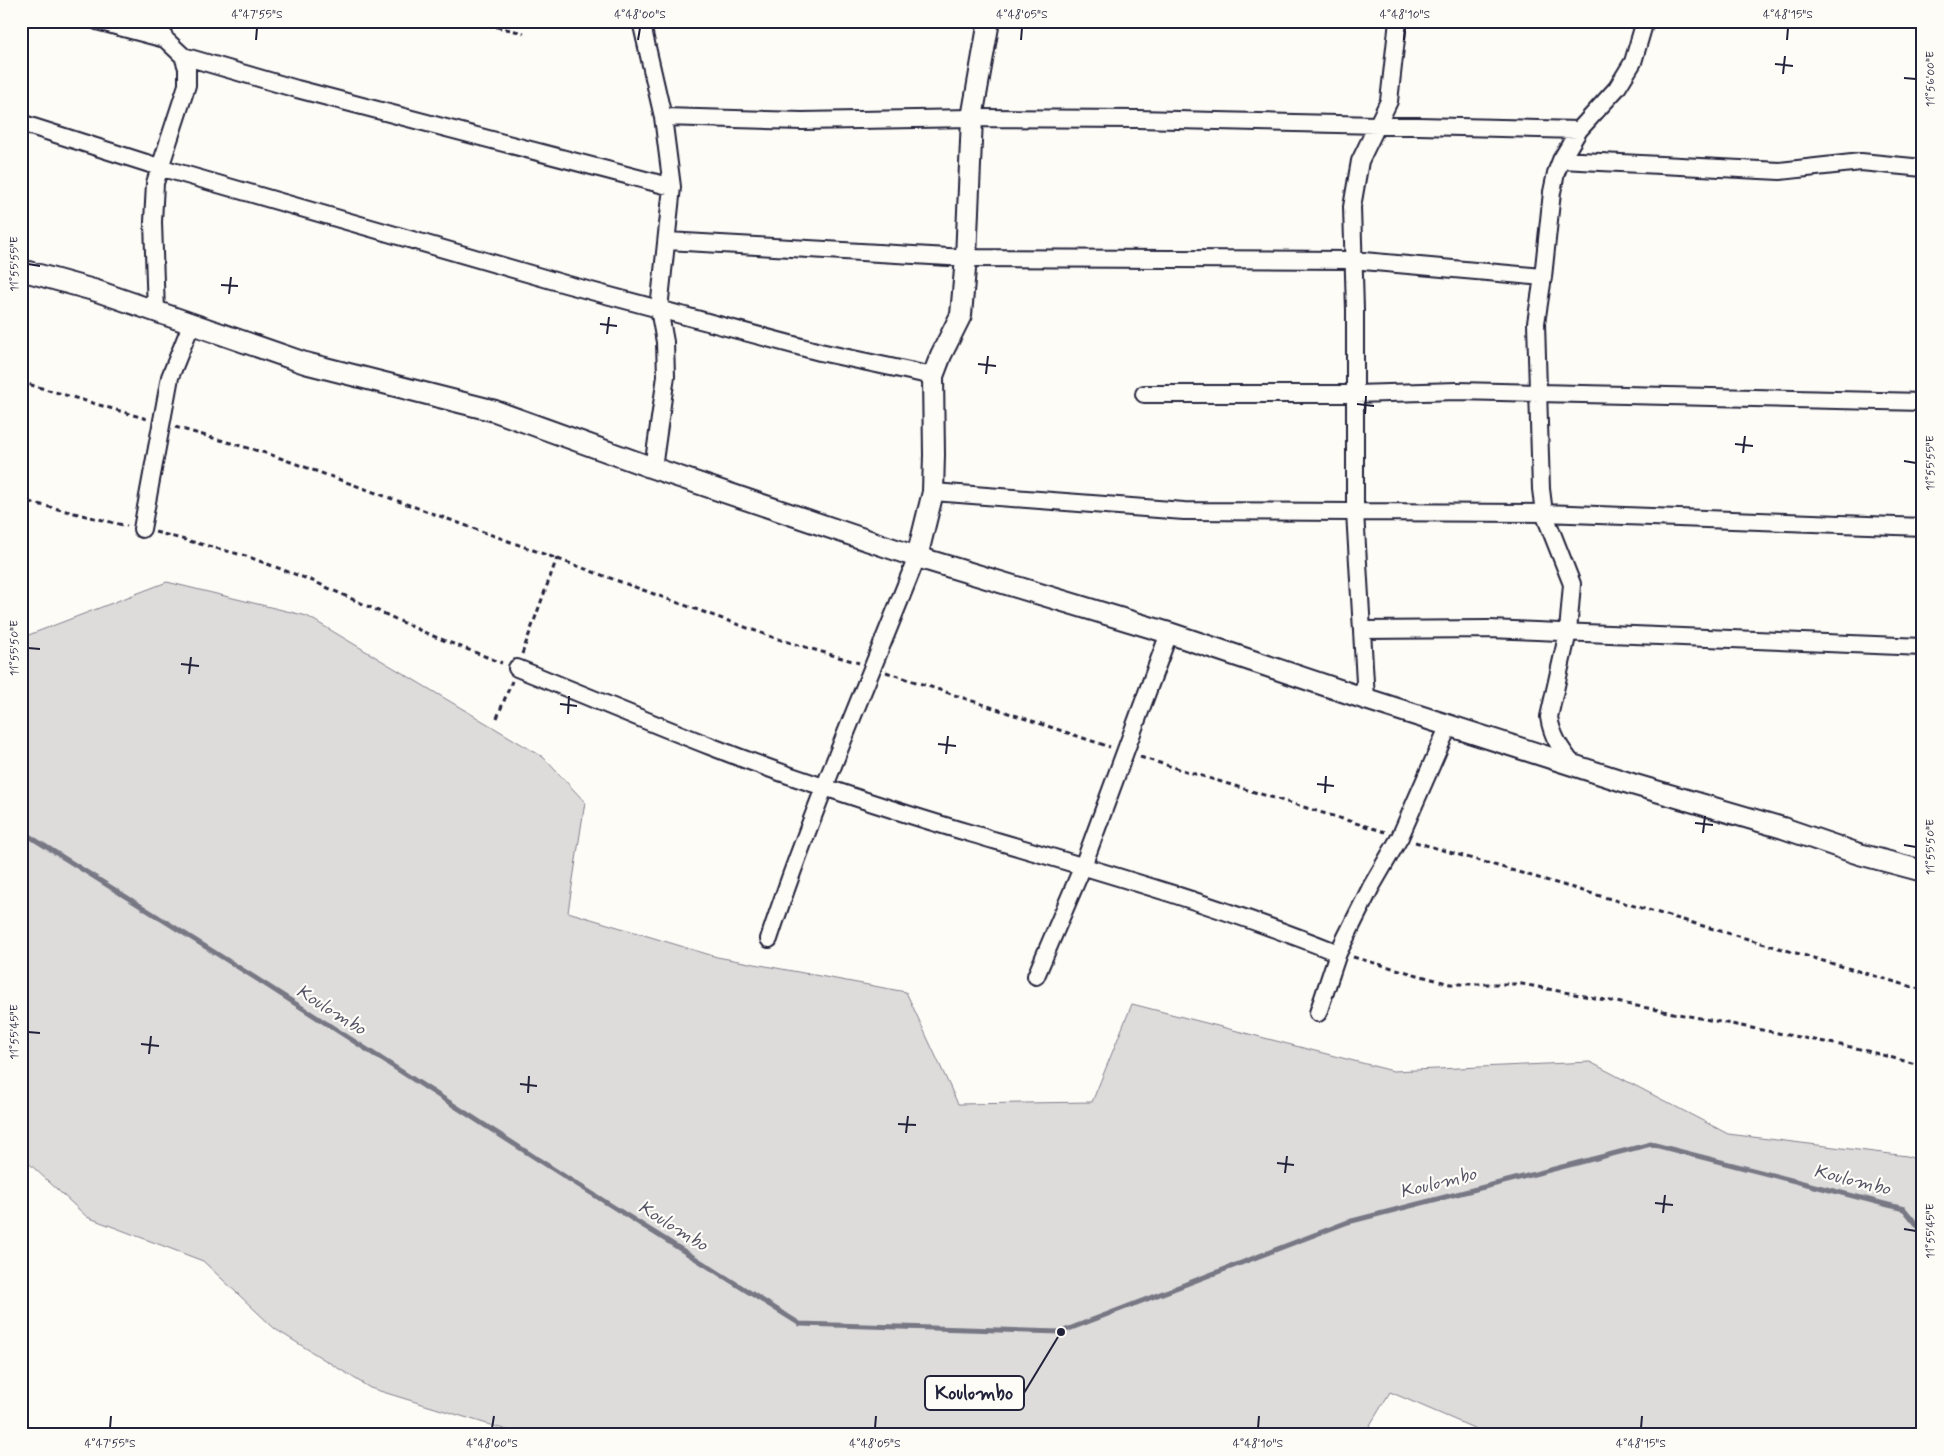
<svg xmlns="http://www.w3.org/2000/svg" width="1944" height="1456" font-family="Mynerve,sans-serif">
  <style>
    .green { fill: #dddcdb; stroke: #807f8b }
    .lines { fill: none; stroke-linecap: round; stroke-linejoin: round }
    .stream { stroke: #787885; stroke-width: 5 }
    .minor-casing { stroke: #22223b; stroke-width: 20 }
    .tertiary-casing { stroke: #22223b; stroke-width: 24 }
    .path { stroke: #22223b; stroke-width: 3; stroke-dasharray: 5 4; stroke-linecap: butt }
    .minor { stroke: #fdfcf7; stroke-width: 16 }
    .tertiary { stroke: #fdfcf7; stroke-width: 20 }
    .ticks { fill: none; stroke: #22223b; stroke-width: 2 }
    .labels { text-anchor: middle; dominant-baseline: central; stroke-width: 4.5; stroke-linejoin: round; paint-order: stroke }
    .water-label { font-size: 19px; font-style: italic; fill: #545466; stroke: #fdfcf7 }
    .leader { fill: none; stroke: #22223b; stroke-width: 2 }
    .callout-dot { fill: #22223b; stroke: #fdfcf7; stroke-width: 2 }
    .callout { fill: #fdfcf7; stroke: #22223b; stroke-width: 2 }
    .callout-label { font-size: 19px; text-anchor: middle; font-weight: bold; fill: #22223b }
    .neatline { fill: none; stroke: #22223b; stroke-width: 2 }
    .ticks-label { font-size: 12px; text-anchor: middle; fill: #22223b }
  </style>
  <rect width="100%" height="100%" fill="#fdfcf7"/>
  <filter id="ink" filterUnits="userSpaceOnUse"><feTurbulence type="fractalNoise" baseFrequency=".02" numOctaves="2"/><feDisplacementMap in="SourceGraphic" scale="10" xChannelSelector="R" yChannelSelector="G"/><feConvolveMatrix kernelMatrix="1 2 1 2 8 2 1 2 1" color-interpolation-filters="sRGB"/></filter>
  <g filter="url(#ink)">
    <!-- green -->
    <path class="green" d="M167,582L307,616L543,757L585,802L568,912L717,957L906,992L958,1104L1092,1102L1132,1004L1393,1071L1590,1062L1728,1134L1907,1156L1923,1162V1435H1490L1390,1392L1364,1435H523L370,1388L275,1329L203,1261L87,1217L21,1156V634L26,636Z"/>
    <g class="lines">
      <!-- stream -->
      <path class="stream" d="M21,831L257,979L564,1176L800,1324L1061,1332L1348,1222L1651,1144L1904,1209L1923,1232"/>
      <!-- minor casing -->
      <g class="minor-casing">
        <path id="minor" d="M97,21L165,39L183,56L297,89L672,187
          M158,21L165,39
          M641,21L663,117L672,187L659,309L665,342L666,376L653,468
          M663,117L802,121L972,118L1137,119L1579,130
          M21,123L159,167L565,284L820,352L933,376
          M1561,160L1780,171L1861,162L1923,168
          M667,241L966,258L1352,260L1543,277
          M156,312L153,222L155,183L187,85V68L183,56
          M1144,394H1355L1457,391L1923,402
          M933,492L1184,511L1544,513L1923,527
          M142,529L170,377L191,325
          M1362,630L1489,629L1923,647
          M517,668C620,709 721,754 827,788C875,804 924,820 973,834C1096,870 1219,905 1338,953
          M1366,699L1355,512V310L1352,207L1360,161L1389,101L1398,21
          M1573,765C1561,749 1552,737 1549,717L1568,632L1572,584L1544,513L1541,489L1536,323L1543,277L1552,192L1556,173L1561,160L1579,130L1617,88L1633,62L1645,21
          M769,939C812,809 867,684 917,557
          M1036,976L1083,866L1169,633
          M1318,1013L1338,953L1371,887L1400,837L1449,725"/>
      </g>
      <!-- tertiary casing -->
      <g class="tertiary-casing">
        <path id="tertiary" d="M21,270L97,291L305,363L495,411L653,468L917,557L1169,633L1366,699L1632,784L1783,828L1859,854L1923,871
          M917,557L933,492L934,455L933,376L941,355L961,315L966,258L972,118L989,21"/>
      </g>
      <!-- path -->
      <path class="path" d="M470,21L524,33
        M21,382L147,419
        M175,427L269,454L775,638L859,663
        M21,500L127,526
        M155,532L246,556L313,581L428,634L502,663
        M522,654L557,558
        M886,672L1110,747
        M497,718L512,681
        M1140,757L1385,832
        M1415,842L1923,990
        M1353,957L1450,984H1522L1856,1048L1923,1066"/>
      <!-- minor -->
      <use href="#minor" class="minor"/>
      <!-- tertiary -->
      <use href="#tertiary" class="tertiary"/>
    </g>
  </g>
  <!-- ticks -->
  <path class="ticks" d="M256,40L257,28M638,40L640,28M1021,40L1022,28M1404,40L1405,28M1787,40L1788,28M1775,64L1793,66M1783,74L1785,56M1904,78L1916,79M28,264L40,266M221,285L238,286M229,294L231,277M600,324L617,326M607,334L609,317M978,364L996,366M986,374L988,356M1357,404L1374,406M1365,414L1366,396M1735,444L1753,446M1743,453L1745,436M1904,461L1916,463M28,648L40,649M181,664L199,666M189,674L191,657M560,704L577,706M568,714L569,696M938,744L956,746M946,754L948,736M1317,784L1334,786M1325,793L1326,776M1695,823L1713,825M1703,833L1705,816M1904,845L1916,847M28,1032L40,1033M141,1044L159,1046M149,1054L151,1036M520,1084L537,1086M528,1093L529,1076M898,1124L916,1125M906,1133L908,1116M1277,1163L1294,1165M1285,1173L1287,1156M1655,1203L1673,1205M1663,1213L1665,1195M1904,1229L1916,1231M110,1428L111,1416M492,1428L494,1416M875,1428L876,1416M1258,1428L1259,1416M1641,1428L1642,1416"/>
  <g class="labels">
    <!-- water labels -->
    <g class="water-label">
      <text transform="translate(331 1010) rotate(32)">Koulombo</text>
      <text transform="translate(1852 1180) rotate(14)">Koulombo</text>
      <text transform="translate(1438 1183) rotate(-14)">Koulombo</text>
      <text transform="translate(673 1226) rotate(32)">Koulombo</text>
    </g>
  </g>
  <!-- callouts -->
  <path class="leader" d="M1061 1332L1024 1393"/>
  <circle class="callout-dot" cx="1061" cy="1332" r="5"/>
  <rect class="callout" x="925" y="1376" width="99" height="34" rx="5"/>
  <g class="callout-label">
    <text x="974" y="1399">Koulombo</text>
  </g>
  <!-- margin -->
  <rect width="1944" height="1456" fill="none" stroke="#fdfcf7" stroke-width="55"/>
  <rect x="28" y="28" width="1888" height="1400" class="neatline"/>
  <g class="ticks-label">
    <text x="257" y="18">4°47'55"S</text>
    <text x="640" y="18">4°48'00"S</text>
    <text x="1022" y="18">4°48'05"S</text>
    <text x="1405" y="18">4°48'10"S</text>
    <text x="1788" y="18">4°48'15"S</text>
    <text transform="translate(1930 79) rotate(-90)" y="4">11°56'00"E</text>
    <text transform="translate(14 264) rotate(-90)" y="4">11°55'55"E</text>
    <text transform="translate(1930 463) rotate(-90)" y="4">11°55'55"E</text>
    <text transform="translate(14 648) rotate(-90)" y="4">11°55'50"E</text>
    <text transform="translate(1930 847) rotate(-90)" y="4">11°55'50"E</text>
    <text transform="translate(14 1032) rotate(-90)" y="4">11°55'45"E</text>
    <text transform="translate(1930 1231) rotate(-90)" y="4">11°55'45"E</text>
    <text x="110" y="1447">4°47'55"S</text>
    <text x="492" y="1447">4°48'00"S</text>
    <text x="875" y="1447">4°48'05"S</text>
    <text x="1258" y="1447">4°48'10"S</text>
    <text x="1641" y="1447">4°48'15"S</text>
  </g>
</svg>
